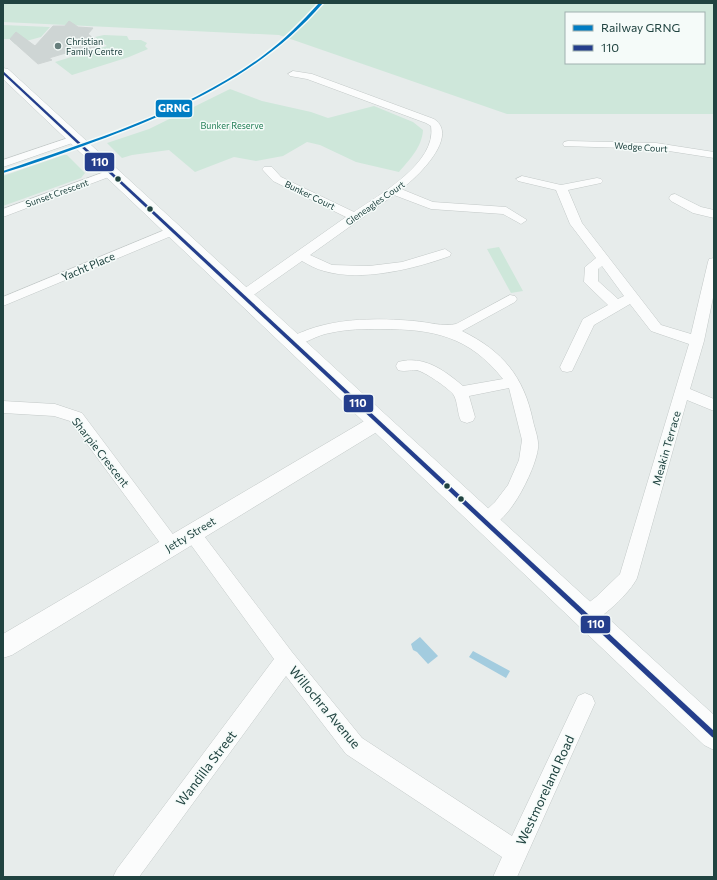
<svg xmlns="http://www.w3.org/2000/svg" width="717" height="880" font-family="Commissioner,sans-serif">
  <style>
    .green { fill: #cee7da; fill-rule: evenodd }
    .water { fill: #a3ccdf }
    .building { fill: #ced5d4; stroke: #cfd5d4 }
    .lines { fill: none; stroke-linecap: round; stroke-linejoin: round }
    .minor-casing { stroke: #c3c9c8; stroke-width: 1 }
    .tertiary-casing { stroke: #c3c9c8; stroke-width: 1 }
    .secondary-casing { stroke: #c2cac9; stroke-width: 1 }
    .minor { fill: #fbfcfc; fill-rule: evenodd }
    .tertiary { fill: #fbfcfc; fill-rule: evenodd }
    .secondary { fill: #fbfcfc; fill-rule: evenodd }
    .bus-1-casing { stroke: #f5fbf9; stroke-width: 3 }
    .bus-1 { fill: #243e8c; fill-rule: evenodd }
    .rail-1-casing { stroke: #f5fbf9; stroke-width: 3 }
    .rail-1 { fill: #007dc3; fill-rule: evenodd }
    .poi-dot { fill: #667e7c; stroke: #f5fbf9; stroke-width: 1.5 }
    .bus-dot { fill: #204340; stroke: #f5fbf9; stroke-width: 1.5 }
    .labels { text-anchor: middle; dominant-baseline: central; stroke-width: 3; stroke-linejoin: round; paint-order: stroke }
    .far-poi-label { font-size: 9px; fill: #204340; stroke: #f5fbf9; text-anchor: start }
    .far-park-label { font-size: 9px; fill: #258058; stroke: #f5fbf9 }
    .far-street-label { font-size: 9px; fill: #204340; stroke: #f5fbf9 }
    .street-label { font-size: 11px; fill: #204340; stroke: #f5fbf9 }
    .near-street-label { font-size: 13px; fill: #204340; stroke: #f5fbf9 }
    .line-badge { stroke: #f5fbf9; stroke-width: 1.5 }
    .badge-label { font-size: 11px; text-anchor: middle; font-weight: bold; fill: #fff }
  </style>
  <rect width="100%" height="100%" fill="#e7eceb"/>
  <!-- green -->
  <path class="green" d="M3,3H714V114H507L279,35L3,22ZM566,13H704V63H566Z
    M3,25L50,27L41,37L15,44L10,39H3Z
    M104,35L127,36L129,40H141L147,43L145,46L148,49L129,57L72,75L55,62L107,46L95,37Z
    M230,89L262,101L311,112L328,118L374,106L413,122L423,130C422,147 410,159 399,172L356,162L320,145L307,142L283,156L256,161L234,157L195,172L169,150L132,155L122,158L107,143L149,129Z
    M64,155H67L85,173L81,178L3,206V176Z
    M499,247L523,291L511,293L487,249Z"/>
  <!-- water -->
  <path class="water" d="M420,637L438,656L428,664L417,652L413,650L411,644Z
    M473,651L510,671L506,678L469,657Z"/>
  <!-- building -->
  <path class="building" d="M69,21L78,27L93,28L88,34L102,45L88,49L86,47L49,58L52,60L38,64L10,39L16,32L35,46L53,26H65Z"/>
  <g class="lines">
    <!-- minor casing -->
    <g class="minor-casing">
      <path id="minor" d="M293,71L312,74L434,119C460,136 417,178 401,189L433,202L506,207L527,220L521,224L503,214L431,209L394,195L310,255L332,265L369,266L402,262L445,249L451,253L450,256C414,269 361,282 324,271C316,269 309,265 302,261L248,299H238L236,296L238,293L346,217L273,181L262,169L264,167H272L281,177L354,212C379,195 437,163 431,126L426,123L307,79L290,76L288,74Z
        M74,136L79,139L78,141L3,167V160Z
        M568,141L656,143L714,152V158L656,149L564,146L563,144L564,142Z
        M110,170L116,173L114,175L3,217V209Z
        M522,176L561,185L597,178L601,179L603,181L601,183L568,190L582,223L661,325L691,334L708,262L709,259L714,258V293L704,341L690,389L714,399V411L687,400L637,578C630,593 602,619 586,625L579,622L576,616L579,610L596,597L620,574L689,344L651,331L630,304L594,325L572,371L567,372L562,371L560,367L583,319L608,305L584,282L585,267L596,258L570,224L556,190L518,181L516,179ZM602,266L624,296L618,299L598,281V269Z
        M675,194L701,207L714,210V218L693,213L671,201L669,198L671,195Z
        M172,227L178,231L176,234L3,306V297Z
        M510,295L515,296L517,299L515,302L462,331C503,351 524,377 533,421C535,430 539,439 538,448C536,469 504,536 479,527L476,522L479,517L495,502L508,485L519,460L522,440L509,388L469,396L475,417L473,421L467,423L461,421C457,413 458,401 453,394C448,388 424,371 416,370C410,370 404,372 398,370L396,366L398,362C424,355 444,370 463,386L503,379C469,336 433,329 381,329C364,329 347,329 330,333C317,335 306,343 293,347L288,345L286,342C290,336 300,333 307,330C340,318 378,318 414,321C428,322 443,327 456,324Z
        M3,401L55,404L82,413L178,541L181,546L178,551L172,554L166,551L70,421L54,416L3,413Z
        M192,526L198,528L292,652L362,738L512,836L578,696L585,693L592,696L595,703L517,877H493L502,857L346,754L286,676L139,877H113L117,869L274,659L186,538L183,533L186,528Z"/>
    </g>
    <!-- tertiary casing -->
    <g class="tertiary-casing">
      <path id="tertiary" d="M378,415L385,417L388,422L385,427L12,655L3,658V634L371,417Z"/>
    </g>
    <!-- secondary casing -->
    <g class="secondary-casing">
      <path id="secondary" d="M3,68L8,69L714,715V750L704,745L3,79Z"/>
    </g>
    <!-- minor -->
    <use href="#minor" class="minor"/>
    <!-- tertiary -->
    <use href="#tertiary" class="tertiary"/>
    <!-- secondary -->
    <use href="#secondary" class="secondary"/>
    <!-- bus-1 casing -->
    <g class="bus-1-casing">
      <path id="bus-1" d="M3,71L714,731V738L712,737L3,74Z"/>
    </g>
    <!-- bus-1 -->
    <use href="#bus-1" class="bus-1"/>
    <!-- rail-1 casing -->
    <g class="rail-1-casing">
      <path id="rail-1" d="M319,3H323C260,76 172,114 83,146C57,155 30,165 3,173V171C93,140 187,112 264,55C284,40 302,22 319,3Z"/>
    </g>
    <!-- rail-1 -->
    <use href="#rail-1" class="rail-1"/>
  </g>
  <!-- markers -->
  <circle class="poi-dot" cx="58" cy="46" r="4"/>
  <g class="bus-dot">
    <circle cx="118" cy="179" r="3.5"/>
    <circle cx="150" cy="209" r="3.5"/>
    <circle cx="447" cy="486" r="3.5"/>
    <circle cx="461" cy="499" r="3.5"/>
  </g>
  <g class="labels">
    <!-- far-poi labels -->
    <g class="far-poi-label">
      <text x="66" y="41">Christian<tspan x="66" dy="10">Family Centre</tspan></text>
    </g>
    <!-- far-park labels -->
    <g class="far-park-label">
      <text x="232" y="125">Bunker Reserve</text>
    </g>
    <!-- far-street labels -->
    <g class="far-street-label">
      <text transform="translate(641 147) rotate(4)">Wedge Court</text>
      <text transform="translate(57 193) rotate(-20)">Sunset Crescent</text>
      <text transform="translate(310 195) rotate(26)">Bunker Court</text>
      <text transform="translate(375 203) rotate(-35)">Gleneagles Court</text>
    </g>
    <!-- street labels -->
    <g class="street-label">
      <text transform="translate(88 266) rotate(-23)">Yacht Place</text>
      <text transform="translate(666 448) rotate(-74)">Meakin Terrace</text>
      <text transform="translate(101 452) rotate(52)">Sharpie Crescent</text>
      <text transform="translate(190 534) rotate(-31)">Jetty Street</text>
    </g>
    <!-- near-street labels -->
    <g class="near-street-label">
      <text transform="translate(325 707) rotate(50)">Willochra Avenue</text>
      <text transform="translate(206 768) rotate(-53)">Wandilla Street</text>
      <text transform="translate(545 790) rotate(-65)">Westmoreland Road</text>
    </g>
  </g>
  <g class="line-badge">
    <rect x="155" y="99" width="38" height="19" rx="4" fill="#007dc3"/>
    <rect x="84" y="152" width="31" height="20" rx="4" fill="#243e8c"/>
    <rect x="343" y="394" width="31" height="19" rx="4" fill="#243e8c"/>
    <rect x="580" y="615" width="31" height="19" rx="4" fill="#243e8c"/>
  </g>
  <g class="badge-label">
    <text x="174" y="112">GRNG</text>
    <text x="100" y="166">110</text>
    <text x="358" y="407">110</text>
    <text x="596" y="628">110</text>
  </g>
  <!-- border -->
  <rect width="717" height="880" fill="none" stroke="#204340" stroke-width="8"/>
  <!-- legend -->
  <rect x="565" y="12" width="140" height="52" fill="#f5fbf9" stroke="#a0b1af"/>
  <rect x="573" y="25" width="20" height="6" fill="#007dc3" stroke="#a0b1af"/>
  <text x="601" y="32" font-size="12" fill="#204340">Railway GRNG</text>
  <rect x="573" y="45" width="20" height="6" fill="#243e8c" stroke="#a0b1af"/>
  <text x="601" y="52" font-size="12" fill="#204340">110</text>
</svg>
